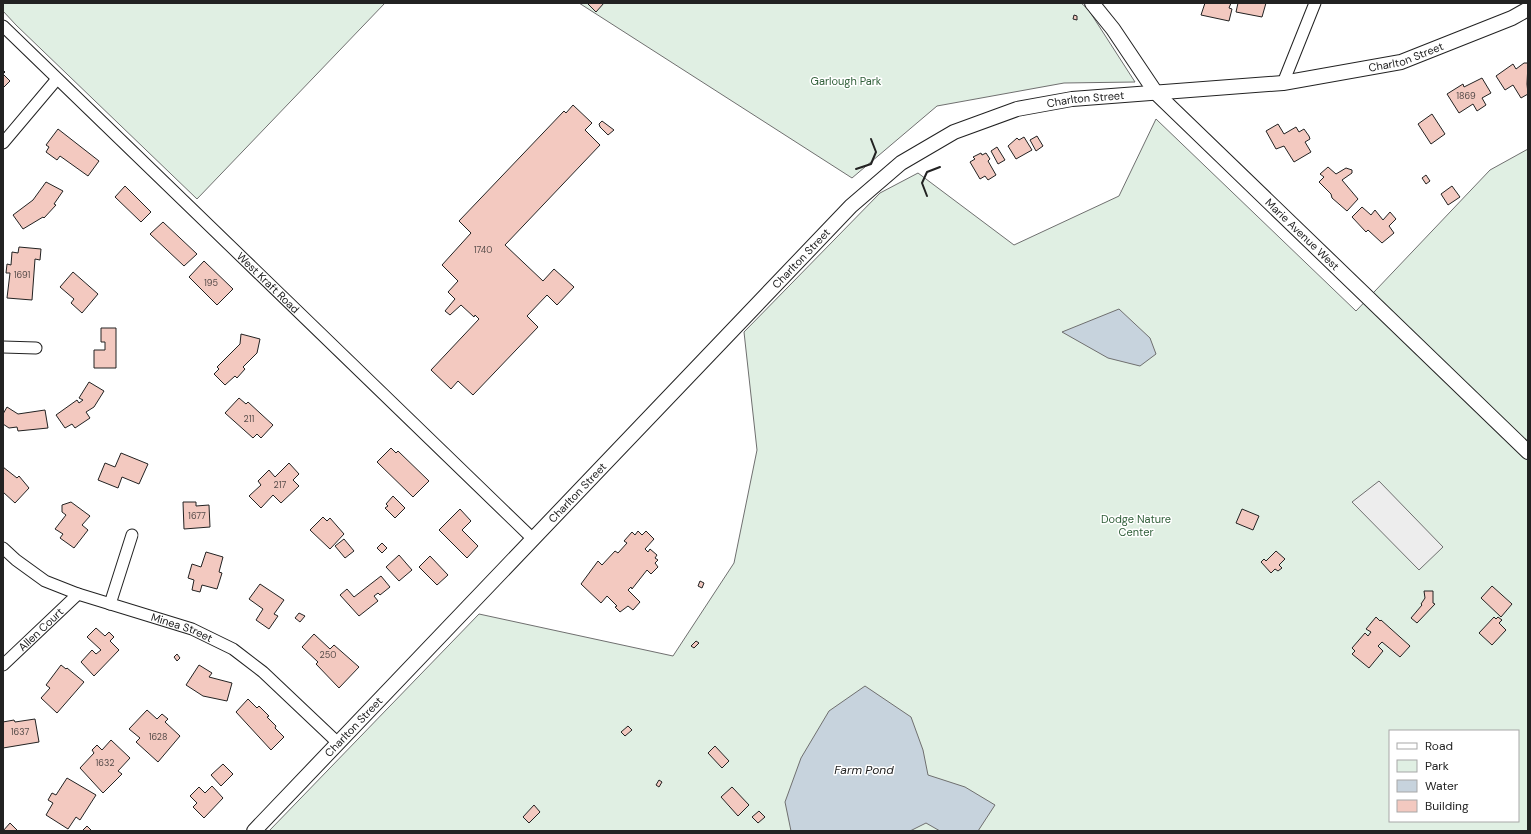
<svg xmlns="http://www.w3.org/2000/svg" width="1531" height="834" font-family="'DM Sans',sans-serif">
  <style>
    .green { fill: #e0efe3; stroke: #6f6f6f; fill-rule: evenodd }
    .parking { fill: #ededed; stroke: #6f6f6f }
    .water { fill: #c7d3dd; stroke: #6f6f6f }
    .building { fill: #f3c9c0; stroke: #222 }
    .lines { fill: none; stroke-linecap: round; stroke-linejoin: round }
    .minor-casing { stroke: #222; stroke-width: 13 }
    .tertiary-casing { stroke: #222; stroke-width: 16 }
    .minor { stroke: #fff; stroke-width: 11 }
    .tertiary { stroke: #fff; stroke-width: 14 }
    .wall { stroke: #222; stroke-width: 2 }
    .labels { text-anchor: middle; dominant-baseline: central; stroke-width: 3; stroke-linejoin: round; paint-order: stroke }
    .number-label { font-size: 9px; fill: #564c4a }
    .street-label { font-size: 11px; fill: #222; stroke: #fff }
    .park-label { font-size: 11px; fill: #2f5e38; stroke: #fff }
    .water-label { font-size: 12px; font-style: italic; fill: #222; stroke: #fff }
  </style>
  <rect width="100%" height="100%" fill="#fff"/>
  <!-- green -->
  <path class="green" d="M3,3H385L197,199L16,25L3,11Z
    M579,3H1081L1088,9L1135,82L1064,83L937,106L852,178Z
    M1156,119L1356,311L1490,170L1528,149V831H269L479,614L673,656L734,563L757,450L744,332L880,193L918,173L1014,245L1119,196ZM1390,731H1518V821H1390Z"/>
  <!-- parking -->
  <path class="parking" d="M1379,481L1443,547L1419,570L1352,502Z"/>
  <!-- water -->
  <path class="water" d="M1119,309L1150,338L1156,354L1140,366L1108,358L1062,332Z
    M865,686L911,717L923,750L928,775L965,787L995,805L978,831H940L926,823L910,831H791L785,802L801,758L829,711Z"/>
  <!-- building -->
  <path class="building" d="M587,3H604L596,12Z
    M1205,3H1231L1229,8L1232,9L1229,21L1201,15Z
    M1238,3H1266L1262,17L1236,12Z
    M1074,15L1077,16V20L1073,19Z
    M1524,63H1528L1527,84L1528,94L1521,98L1513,85L1505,90L1496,76L1513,64L1516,69Z
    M3,70L5,72L3,74L10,81L3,88Z
    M1482,78L1491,93L1482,98L1486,105L1477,111L1473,104L1459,113L1447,94L1463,84L1464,87Z
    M573,105L592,123L585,130L600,145L505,245L543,281L554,269L574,287L557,305L547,295L527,316L538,327L473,395L458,381L451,389L431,370L479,319L475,315L474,317L461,305L450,315L445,311L455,299L448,292L458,281L442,265L471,233L459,221L564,111L566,113Z
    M1432,114L1445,134L1431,144L1418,124Z
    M602,121L614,130L608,135L600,127L599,124Z
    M1278,124L1284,134L1296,127L1299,132L1304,129L1309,136L1310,139L1305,142L1311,152L1294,162L1284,146L1276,149L1266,131Z
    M58,129L99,161L88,176L60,156L57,160L46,152L49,147L46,145Z
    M1037,136L1043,146L1036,151L1030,140Z
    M1024,137L1032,150L1016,159L1008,146L1017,138L1019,140Z
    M997,147L1005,160L998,164L991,151Z
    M981,153L982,155L986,153L990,159L988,161L996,175L988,180L985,176L980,179L970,162L975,159L973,157Z
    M1328,167L1336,174L1346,168L1352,170V173L1342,180L1358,199L1347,211L1332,198L1331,194L1319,182L1324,177L1320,174Z
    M1426,175L1430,181L1426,184L1422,178Z
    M46,182L63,191L54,204L56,205L44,218L43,217L23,229L13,215L33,200Z
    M125,186L151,212L141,222L115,197Z
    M1452,186L1460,197L1448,205L1441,194Z
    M1362,207L1371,215L1375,210L1383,220L1390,212L1396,219L1389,226L1394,233L1382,243L1368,230L1366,232L1352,217Z
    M163,222L197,254L184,266L150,234Z
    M19,247L41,249L40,260L35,259L32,300L7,298L10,273H6L7,264L11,265L12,252L18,253Z
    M204,261L233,289L217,305L189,277Z
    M73,272L98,294L82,313L71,303L74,299L60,287Z
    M101,328H116V368H94V350H105V342H101Z
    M241,334L260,339L257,353L243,367L245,369L237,378L235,376L225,385L214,374L219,369L217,367L240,344Z
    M89,382L104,391L94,407L86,412L90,418L75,428L72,424L65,428L56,415L77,400L79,403L83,400L79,398Z
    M239,398L246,404L248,402L273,425L261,438L257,434L253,438L225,413Z
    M7,407L18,414L45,410L48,428L18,431L17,427L9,428L3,424V414Z
    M391,448L396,453L398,451L429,481L413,497L377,462Z
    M121,453L148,464L139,484L122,477L118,488L98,480L105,463L115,467Z
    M289,463L299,474L293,480L299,486L281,503L273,495L261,508L249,496L261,485L258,481L269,470L275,477Z
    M3,467L17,478L19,476L29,488L15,503L3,492Z
    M393,496L405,508L395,518L385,508L388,506L386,504Z
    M71,502L90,516L82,525L88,530L74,548L60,538L63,534L55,529L66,515L62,512V505Z
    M183,502H196V506L209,505L210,527L184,529Z
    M460,509L471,521L462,530L478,546L467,558L439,530Z
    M1242,509L1259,516L1253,530L1236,523Z
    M323,517L327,521L330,518L344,534L330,549L310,530Z
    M638,531L642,535L646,531L654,539L645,549L648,552L650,549L657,555L655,558L658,560L655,563L658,567L651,574L647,570L632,589L631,587L628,590L640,602L633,610L628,606L620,612L615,607L617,606L607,596L601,603L581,584L598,561L602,565L615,551L618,553L627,543L624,541L632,532L635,535Z
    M344,539L354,551L345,558L335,546Z
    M382,543L387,548L382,553L377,548Z
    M1276,551L1285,559L1279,565L1282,568L1278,571L1275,569L1271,573L1261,562L1264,559L1266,561Z
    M206,552L223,557L219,572L222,573L217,589L202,585L200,592L192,590L194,580L188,578L192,564L201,567Z
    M399,555L412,570L399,581L386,567Z
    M430,556L448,575L437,585L419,567Z
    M381,576L390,587L380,595L378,593L374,596L378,601L359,616L340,595L347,589L354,597Z
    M700,581L704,583L702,588L698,586Z
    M260,584L284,600L274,614L278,616L269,629L256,620L263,609L249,599Z
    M1492,586L1512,604L1501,617L1481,598Z
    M1424,591H1433V603L1435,604L1417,623L1411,618L1422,605L1421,604L1425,598Z
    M299,613L305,616L300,622L295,618Z
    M1376,617L1380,621L1381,620L1410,646L1400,657L1382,642L1378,646L1383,651L1369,668L1352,654L1355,651L1352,648L1365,633L1368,636L1371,632L1366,629Z
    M1494,617L1496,619L1498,617L1502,620L1499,623L1506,630L1492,645L1479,633Z
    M96,628L105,636L109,632L114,637L110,641L119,650L94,676L81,662L92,650L96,654L101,650L87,637Z
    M314,634L330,649L334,645L359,667L339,688L316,664L318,662L302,647Z
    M696,641L699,643L694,648L691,646Z
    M177,654L180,658L177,661L174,657Z
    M61,665L66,669L67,668L84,682L57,713L41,698L50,688L46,685Z
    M199,665L212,673L209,677L232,683L227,701L203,696L186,685Z
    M248,699L257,708L259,706L269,716L267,717L276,726L275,728L284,737L271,750L236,712Z
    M147,710L157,719L162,714L168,719L165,722L180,736L158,762L136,742L140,738L129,729Z
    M35,719L39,742L3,748V722L14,720L15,722Z
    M628,726L632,730L625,736L621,732Z
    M111,740L130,758L118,771L122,774L103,793L80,768L94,753L92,750L97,745L102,750Z
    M715,746L729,761L722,768L708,753Z
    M223,764L233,774L221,786L211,775Z
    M67,778L96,795L80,820L76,817L68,829L46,815L53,803L48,800L52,793L56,795Z
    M659,780L662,782L659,787L656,785Z
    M212,786L223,798L204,818L193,807L197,803L190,796L199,787L205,793Z
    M732,787L749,805L738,816L721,797Z
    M534,805L540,812L529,823L523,817Z
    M759,811L765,817L758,823L752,817Z
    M10,823L18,831H3Z
    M87,826L92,831H82Z"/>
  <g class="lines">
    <!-- minor casing -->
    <g class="minor-casing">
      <g id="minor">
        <path id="s1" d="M3,26L533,539"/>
        <path d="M1283,83L1315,3"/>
        <path d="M3,143L57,79"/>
        <path d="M3,347L36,348"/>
        <path id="s2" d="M3,548L16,560L45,581L78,594L192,629L233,649L263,672L338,743"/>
        <path d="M110,604L132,535"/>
        <path id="s3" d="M3,665L78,594"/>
      </g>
    </g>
    <!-- tertiary casing -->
    <g class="tertiary-casing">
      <g id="tertiary">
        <path id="s4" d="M1092,3L1113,29L1156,93L1528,452"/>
        <path id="s5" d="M254,831L851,206L901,163L954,132L1017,109L1072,99L1283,83L1401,62L1512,18L1528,9"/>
      </g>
    </g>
    <!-- minor -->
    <use href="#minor" class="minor"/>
    <!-- tertiary -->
    <use href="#tertiary" class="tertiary"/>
    <!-- wall -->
    <path class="wall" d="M856,169L871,164L876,152L871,139
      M927,196L922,183L927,172L940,167"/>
  </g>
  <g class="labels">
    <!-- number labels -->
    <g class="number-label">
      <text x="1466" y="96">1869</text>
      <text x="483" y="250">1740</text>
      <text x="22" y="275">1691</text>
      <text x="211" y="283">195</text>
      <text x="249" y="419">211</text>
      <text x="280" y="485">217</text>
      <text x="197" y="516">1677</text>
      <text x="328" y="655">250</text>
      <text x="20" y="732">1637</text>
      <text x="158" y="737">1628</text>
      <text x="105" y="763">1632</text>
    </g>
    <!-- street labels -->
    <g class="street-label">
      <text stroke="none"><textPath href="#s5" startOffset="1452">Charlton Street</textPath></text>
      <text stroke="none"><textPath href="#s5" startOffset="1128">Charlton Street</textPath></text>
      <text stroke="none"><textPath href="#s4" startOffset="314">Marie Avenue West</textPath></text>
      <text stroke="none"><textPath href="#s5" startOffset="792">Charlton Street</textPath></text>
      <text stroke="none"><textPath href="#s1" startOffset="369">West Kraft Road</textPath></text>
      <text stroke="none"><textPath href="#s5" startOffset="468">Charlton Street</textPath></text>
      <text stroke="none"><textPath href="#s2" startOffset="198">Minea Street</textPath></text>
      <text stroke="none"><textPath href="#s3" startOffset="52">Allen Court</textPath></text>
      <text stroke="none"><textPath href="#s5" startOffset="144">Charlton Street</textPath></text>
    </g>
    <!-- park labels -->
    <g class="park-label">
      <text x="846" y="81">Garlough Park</text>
      <text x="1136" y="519">Dodge Nature<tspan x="1136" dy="13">Center</tspan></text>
    </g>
    <!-- water labels -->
    <g class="water-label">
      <text x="864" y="770">Farm Pond</text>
    </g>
  </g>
  <!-- border -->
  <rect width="1531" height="834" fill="none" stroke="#222222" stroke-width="8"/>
  <!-- legend -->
  <rect x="1389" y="730" width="130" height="92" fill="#ffffff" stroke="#a7a7a7"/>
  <rect x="1397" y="743" width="20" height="6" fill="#ffffff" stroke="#a7a7a7"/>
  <text x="1425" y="750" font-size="12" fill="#222222">Road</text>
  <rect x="1397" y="760" width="20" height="12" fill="#e0efe3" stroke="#a7a7a7"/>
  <text x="1425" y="770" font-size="12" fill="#222222">Park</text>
  <rect x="1397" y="780" width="20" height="12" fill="#c7d3dd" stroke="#a7a7a7"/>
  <text x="1425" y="790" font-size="12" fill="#222222">Water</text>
  <rect x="1397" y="800" width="20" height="12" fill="#f3c9c0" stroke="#a7a7a7"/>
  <text x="1425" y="810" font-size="12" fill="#222222">Building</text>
</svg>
